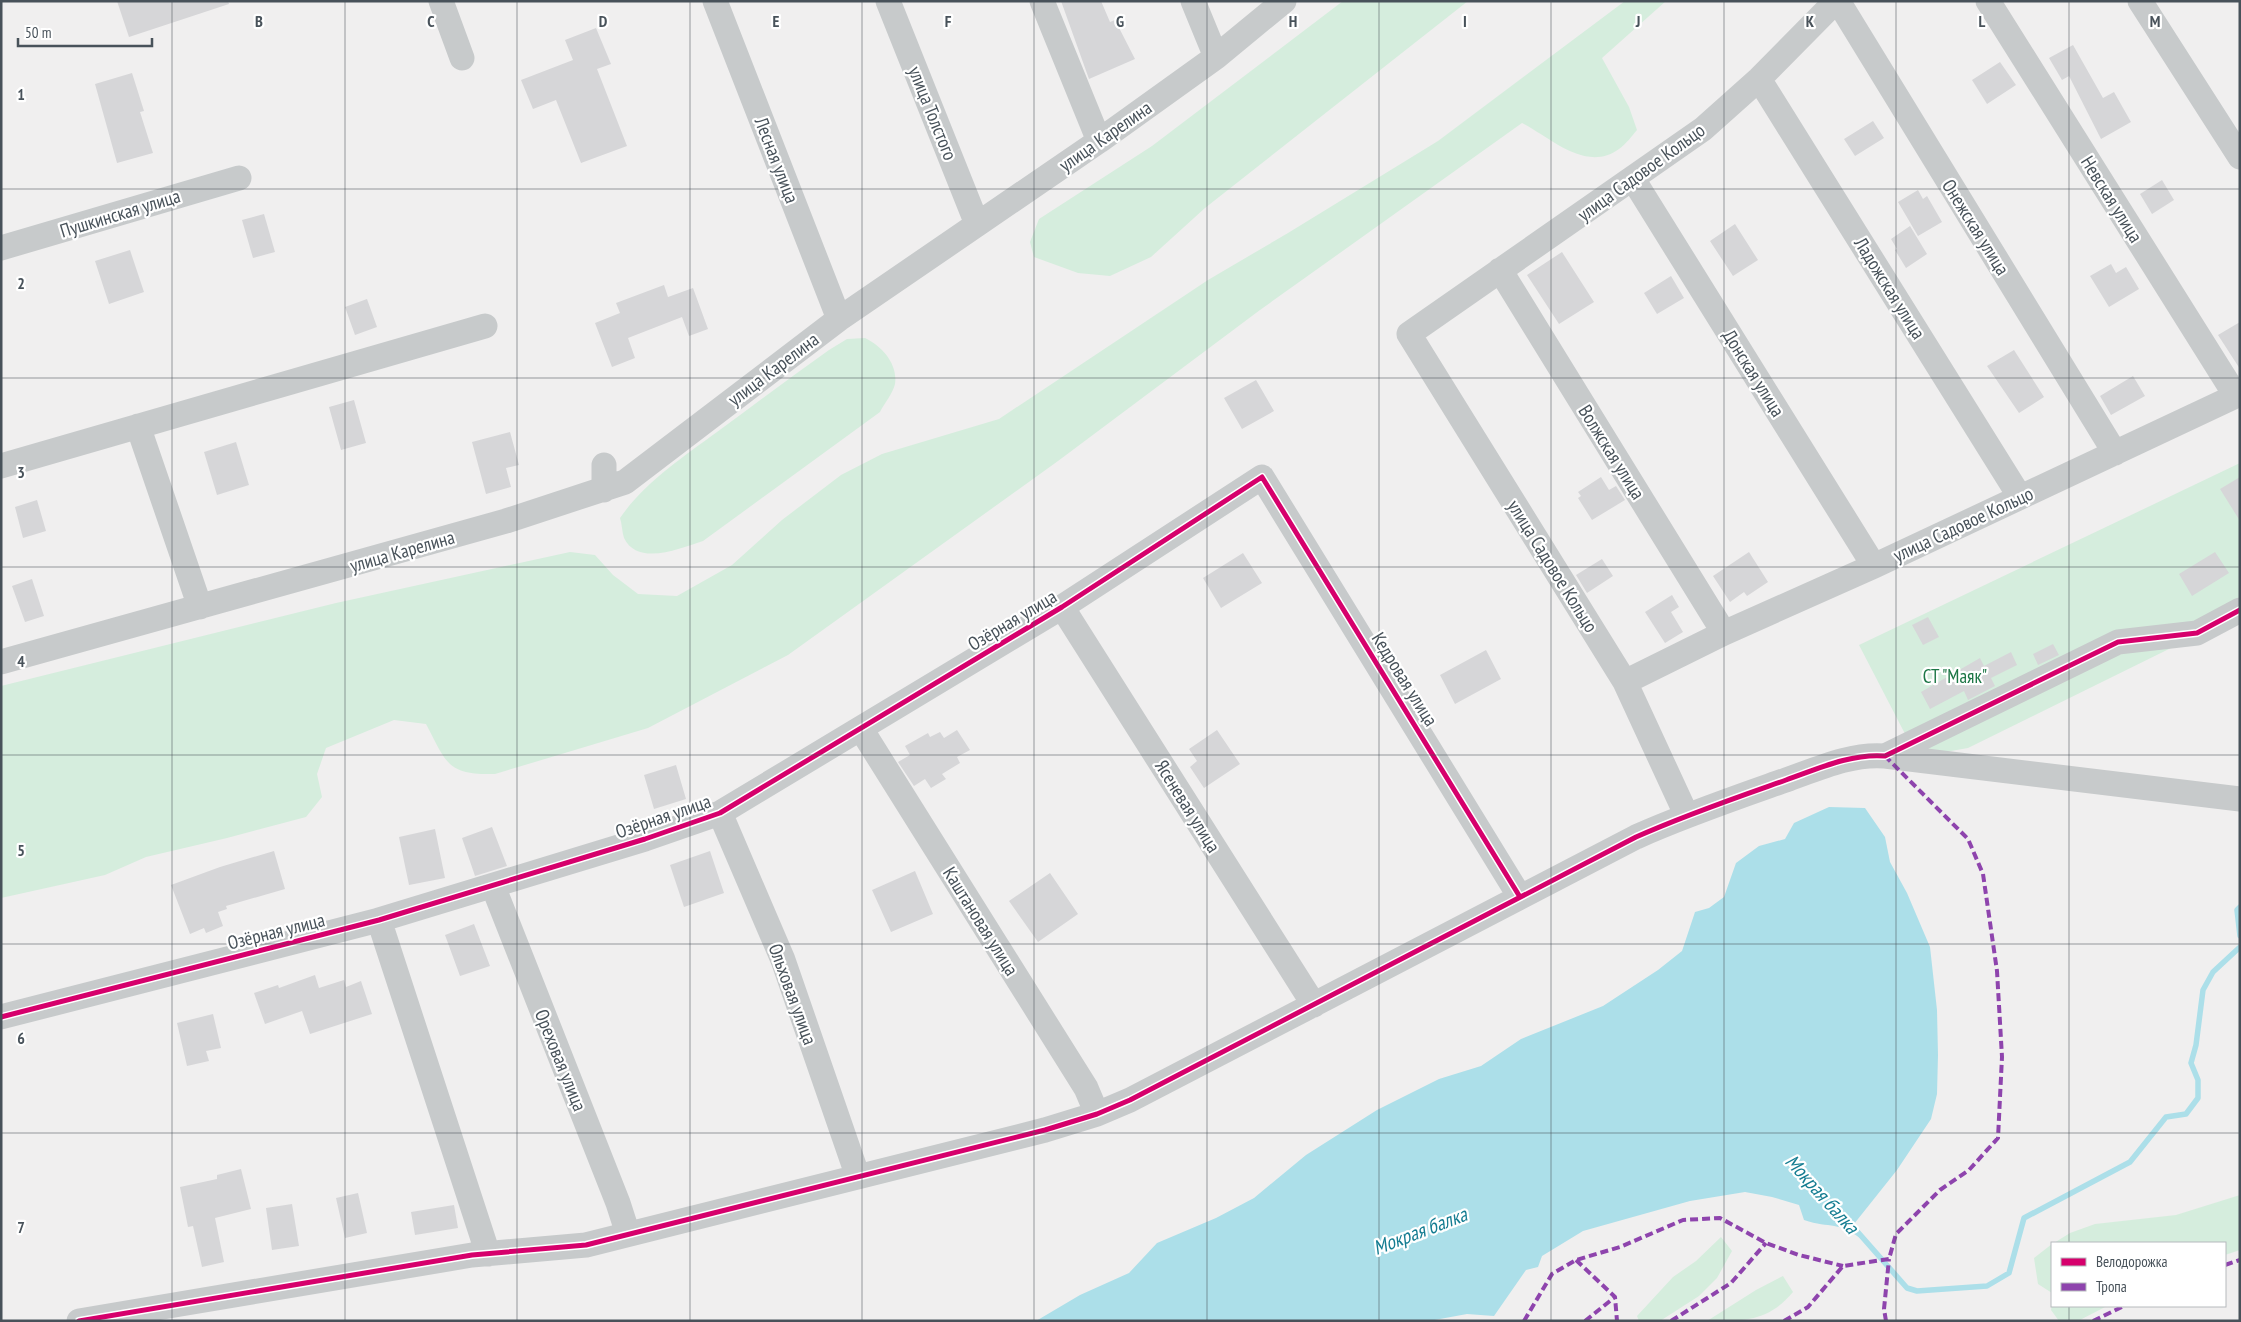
<svg xmlns="http://www.w3.org/2000/svg" width="2241" height="1322" font-family="'PT Sans Narrow',sans-serif">
  <style>
    .green { fill: #d5eddd }
    .water { fill: #acdfe9 }
    .lines { fill: none; stroke-linecap: round; stroke-linejoin: round }
    .stream { stroke: #acdfe9; stroke-width: 5.5 }
    .building { fill: #d6d6d8 }
    .minor { stroke: #c7cacb; stroke-width: 25 }
    .quiet { stroke: #8e44ad; stroke-width: 4; stroke-dasharray: 8 4; stroke-linecap: butt }
    .cycleway-casing { stroke: #fff; stroke-width: 8 }
    .cycleway { stroke: #d6006c; stroke-width: 5 }
    .grid { fill: none; stroke: #48525a; stroke-width: 1; stroke-opacity: 0.55 }
    .labels { text-anchor: middle; dominant-baseline: central; stroke-width: 4.5; stroke-linejoin: round; paint-order: stroke }
    .street-label { font-size: 19px; fill: #48525a; stroke: #fff }
    .park-label { font-size: 19px; fill: #1d7746; stroke: #fff }
    .water-label { font-size: 20px; font-style: italic; fill: #157d92; stroke: #fff }
    .grid-label { font-size: 16px; text-anchor: middle; font-weight: bold; fill: #48525a; stroke: #fff; stroke-width: 4.5; stroke-linejoin: round; paint-order: stroke }
  </style>
  <rect width="100%" height="100%" fill="#f0efef"/>
  <!-- green -->
  <path class="green" d="M1343,1H1468L1205,208L1151,257L1110,276L1078,273L1034,257L1030,242L1039,219L1152,146Z
    M1625,1H1666L1602,58L1629,107L1637,130C1632,136 1626,144 1619,149C1586,173 1551,138 1522,123L1260,310L1058,461L788,655L648,728L495,774C446,775 447,763 426,724L394,720L326,748L317,774L322,797L306,817L227,838L146,857L105,875L1,898V686L336,603L570,552L595,555L613,575L638,594L677,596L732,565L782,520L841,475L882,454L999,419L1208,280L1288,233L1438,141Z
    M865,338C882,346 898,364 895,384C893,393 884,404 880,412L703,541C681,548 638,567 624,538C622,532 622,524 620,518C644,483 683,457 717,432C754,405 791,377 829,350L847,339Z
    M2240,463V614L1968,748L1917,757L1859,645Z
    M2240,1195V1250L2225,1255V1243H2054L2070,1233L2095,1224L2176,1215Z
    M1721,1237L1732,1251L1717,1278L1699,1296L1660,1321H1639L1637,1316L1673,1277L1696,1261Z
    M2052,1244V1293L2038,1284L2034,1258Z
    M1783,1276L1793,1292C1768,1322 1744,1321 1707,1321L1756,1290Z
    M2052,1305V1306H2107L2078,1321H2059L2051,1310Z"/>
  <!-- water -->
  <path class="water" d="M1829,807L1865,808L1885,837L1890,862L1907,893L1930,947L1937,1010L1938,1055L1937,1094L1931,1119L1897,1170L1854,1224L1864,1241C1838,1220 1831,1229 1804,1220L1799,1205L1772,1197L1745,1192L1690,1201L1583,1231L1542,1256L1538,1267L1526,1270L1494,1316L1467,1314L1429,1321H1036L1080,1295L1129,1273L1157,1243L1216,1218L1254,1198L1306,1155L1377,1110L1439,1079L1481,1066L1521,1039L1603,1006L1658,970L1682,951L1695,912L1709,908L1724,897L1736,863L1759,846L1785,839L1794,823Z"/>
  <g class="lines">
    <!-- stream -->
    <path class="stream" d="M2240,907L2237,910L2240,936
      M1856,1230L1907,1288L1917,1291L1987,1286L2009,1273L2024,1218L2130,1162L2166,1117L2186,1114L2198,1098V1080L2191,1063L2196,1045L2203,990L2213,972L2240,947"/>
  </g>
  <!-- building -->
  <path class="building" d="M117,1H228L229,4L129,37Z
    M1061,1H1101L1110,22L1115,20L1135,59L1089,79Z
    M596,28L611,64L597,69L627,146L581,163L556,100L533,109L521,80L573,60L565,40Z
    M2073,45L2103,98L2114,92L2131,122L2101,139L2069,76L2062,80L2049,58Z
    M2000,62L2016,85L1987,104L1972,80Z
    M132,73L144,111L140,112L153,153L117,163L95,84Z
    M1873,121L1884,138L1855,156L1844,139Z
    M2162,180L2174,200L2152,214L2140,194Z
    M1918,190L1923,199L1927,196L1942,222L1918,236L1898,202Z
    M264,214L275,252L253,258L242,220Z
    M1735,224L1758,260L1733,276L1710,241Z
    M1910,226L1927,254L1906,268L1895,250L1897,249L1891,239Z
    M130,250L144,292L109,304L95,261Z
    M1562,252L1594,302L1559,324L1527,275Z
    M2111,264L2116,273L2126,267L2139,289L2109,307L2090,276Z
    M1671,276L1684,298L1657,314L1644,293Z
    M664,285L668,297L693,288L708,329L689,336L682,317L628,338L635,358L612,367L595,323L620,313L616,303Z
    M367,299L377,327L355,335L345,307Z
    M2240,322V369L2218,335Z
    M2014,350L2044,397L2019,413L1987,366Z
    M2133,376L2145,396L2111,415L2100,396Z
    M1256,380L1274,411L1242,429L1224,398Z
    M354,400L366,443L341,450L329,407Z
    M510,432L519,465L506,468L511,487L486,494L472,442Z
    M236,442L249,485L217,495L204,452Z
    M1601,477L1609,490L1616,486L1625,500L1592,520L1578,498L1581,496L1578,492Z
    M2240,477V521L2220,489Z
    M37,500L46,531L23,538L15,507Z
    M1749,552L1768,582L1747,596L1744,592L1730,602L1713,576Z
    M2215,552L2229,573L2192,596L2179,574Z
    M1243,553L1262,583L1221,608L1203,578Z
    M1602,559L1613,576L1587,593L1576,575Z
    M32,579L44,616L25,622L12,586Z
    M1672,595L1679,607L1671,612L1683,632L1665,643L1645,612Z
    M1928,617L1939,637L1923,645L1912,625Z
    M2053,644L2059,655L2038,665L2033,654Z
    M1486,650L1501,679L1455,704L1440,675Z
    M2011,652L2017,665L1991,678L1995,686L1968,700L1964,691L1930,709L1921,692L1980,658L1984,666Z
    M957,730L970,750L957,757L960,763L942,774L946,779L931,788L925,779L914,786L898,762L910,755L905,746L928,733L930,737L940,732L944,738Z
    M1217,730L1240,764L1204,788L1190,767L1197,761L1189,749Z
    M676,765L686,799L654,809L644,775Z
    M492,827L507,866L475,876L462,838Z
    M435,829L445,878L409,885L399,837Z
    M274,851L285,889L226,906L227,909L218,912L223,926L206,933L204,928L190,934L171,885L220,867Z
    M710,851L724,893L684,907L670,865Z
    M915,871L933,914L891,932L872,890Z
    M1050,873L1078,914L1038,942L1009,901Z
    M474,924L490,966L460,976L445,935Z
    M315,975L319,988L344,980L346,987L361,981L372,1014L310,1034L302,1011L265,1024L254,993L278,985L279,988Z
    M213,1014L221,1048L206,1051L209,1061L187,1066L177,1023Z
    M241,1169L251,1209L215,1218L224,1262L202,1267L193,1226L188,1227L180,1187L217,1179V1175Z
    M358,1193L367,1233L345,1238L336,1198Z
    M292,1204L299,1246L272,1250L266,1208Z
    M454,1205L458,1228L415,1235L411,1212Z"/>
  <g class="lines">
    <!-- minor -->
    <path class="minor" d="M441,1L462,58
      M715,1L839,319
      M888,1L977,224
      M1042,1L1099,141
      M1193,1L1216,57
      M1838,1L2115,453
      M1988,1L2236,396
      M2140,1L2240,157
      M1759,79L2020,497
      M1633,179L1874,566
      M1,248L239,178
      M1500,270L1724,633
      M138,426L200,607
      M604,465V490
      M1,466L485,326
      M1062,607L1314,1005
      M1,662L506,521L625,482L839,319L1099,141L1216,57L1284,1
      M1625,682L1724,633L1874,566L2240,394
      M861,729L1086,1088L1097,1114
      M1885,756L2240,799
      M720,813L783,960L858,1177
      M1686,814L1625,682L1409,334L1703,129L1759,79L1836,1
      M493,886L618,1203L628,1234
      M379,920L488,1254
      M1,1017L379,920L645,839L720,813L1062,607L1262,477L1520,897
      M79,1321L472,1255L586,1245L1045,1130L1097,1114L1130,1100L1636,837C1685,815 1735,798 1786,780C1817,769 1852,753 1885,756L2118,642L2197,633L2240,610"/>
    <!-- quiet -->
    <path class="quiet" d="M1576,1260L1615,1297L1617,1321
      M2225,1265L2240,1260
      M1524,1321L1552,1274L1576,1260L1620,1247L1683,1220L1720,1218L1766,1243L1799,1255L1843,1266
      M1585,1321L1615,1297
      M1671,1321L1731,1283L1766,1243
      M1784,1321L1808,1307L1843,1266L1889,1259L1896,1234L1940,1190L1969,1170L1998,1138L2002,1057L1997,971L1983,874L1968,839L1885,756
      M1886,1321L1884,1309L1889,1259
      M2093,1321L2124,1306"/>
    <!-- cycleway casing -->
    <g class="cycleway-casing">
      <path id="cycleway" d="M1,1017L379,920L645,839L720,813L1062,607L1262,477L1520,897
        M79,1321L472,1255L586,1245L1045,1130L1097,1114L1130,1100L1636,837C1685,815 1735,798 1786,780C1817,769 1852,753 1885,756L2118,642L2197,633L2240,610"/>
    </g>
    <!-- cycleway -->
    <use href="#cycleway" class="cycleway"/>
  </g>
  <!-- grid -->
  <path class="grid" d="M172,1V1321M345,1V1321M517,1V1321M690,1V1321M862,1V1321M1034,1V1321M1207,1V1321M1379,1V1321M1551,1V1321M1724,1V1321M1896,1V1321M2069,1V1243M1,189H2240M1,378H2240M1,567H2240M1,755H2240M1,944H2240M1,1133H2240M2069,1306V1321"/>
  <g class="labels">
    <!-- street labels -->
    <g class="street-label">
      <text transform="translate(933 113) rotate(68)">улица Толстого</text>
      <text transform="translate(1105 136) rotate(-35)">улица Карелина</text>
      <text transform="translate(777 160) rotate(69)">Лесная улица</text>
      <text transform="translate(1641 172) rotate(-36)">улица Садовое Кольцо</text>
      <text transform="translate(2112 199) rotate(58)">Невская улица</text>
      <text transform="translate(120 213) rotate(-17)">Пушкинская улица</text>
      <text transform="translate(1976 227) rotate(58)">Онежская улица</text>
      <text transform="translate(1890 288) rotate(58)">Ладожская улица</text>
      <text transform="translate(773 369) rotate(-37)">улица Карелина</text>
      <text transform="translate(1754 373) rotate(58)">Донская улица</text>
      <text transform="translate(1612 452) rotate(58)">Волжская улица</text>
      <text transform="translate(1963 524) rotate(-25)">улица Садовое Кольцо</text>
      <text transform="translate(402 551) rotate(-16)">улица Карелина</text>
      <text transform="translate(1553 566) rotate(58)">улица Садовое Кольцо</text>
      <text transform="translate(1012 620) rotate(-31)">Озёрная улица</text>
      <text transform="translate(1405 679) rotate(58)">Кедровая улица</text>
      <text transform="translate(1188 806) rotate(58)">Ясеневая улица</text>
      <text transform="translate(663 816) rotate(-19)">Озёрная улица</text>
      <text transform="translate(981 921) rotate(58)">Каштановая улица</text>
      <text transform="translate(276 931) rotate(-14)">Озёрная улица</text>
      <text transform="translate(793 994) rotate(70)">Ольховая улица</text>
      <text transform="translate(561 1060) rotate(68)">Ореховая улица</text>
    </g>
    <!-- park labels -->
    <g class="park-label">
      <text x="1955" y="676">СТ "Маяк"</text>
    </g>
    <!-- water labels -->
    <g class="water-label">
      <text transform="translate(1822 1194) rotate(48)">Мокрая балка</text>
      <text transform="translate(1420 1231) rotate(-21)">Мокрая балка</text>
    </g>
  </g>
  <g class="grid-label">
    <text x="259" y="27">B</text>
    <text x="431" y="27">C</text>
    <text x="603" y="27">D</text>
    <text x="776" y="27">E</text>
    <text x="948" y="27">F</text>
    <text x="1120" y="27">G</text>
    <text x="1293" y="27">H</text>
    <text x="1465" y="27">I</text>
    <text x="1638" y="27">J</text>
    <text x="1810" y="27">K</text>
    <text x="1982" y="27">L</text>
    <text x="2155" y="27">M</text>
    <text x="21" y="100">1</text>
    <text x="21" y="289">2</text>
    <text x="21" y="478">3</text>
    <text x="21" y="667">4</text>
    <text x="21" y="856">5</text>
    <text x="21" y="1044">6</text>
    <text x="21" y="1233">7</text>
  </g>
  <!-- border -->
  <rect width="2241" height="1322" fill="none" stroke="#48525a" stroke-width="5"/>
  <!-- legend -->
  <rect x="2051" y="1242" width="175" height="65" fill="#ffffff" stroke="#b6babd"/>
  <rect x="2061" y="1258" width="25" height="8" fill="#d6006c" stroke="#b6babd"/>
  <text x="2096" y="1267" font-size="15" fill="#48525a">Велодорожка</text>
  <rect x="2061" y="1283" width="25" height="8" fill="#8e44ad" stroke="#b6babd"/>
  <text x="2096" y="1292" font-size="15" fill="#48525a">Тропа</text>
  <!-- scale -->
  <path d="M18 38v8h134v-8" fill="none" stroke="#48525a" stroke-width="2.5"/>
  <text x="25" y="38" font-size="15" fill="#48525a" stroke="#ffffff" stroke-width="4" paint-order="stroke">50 m</text>
</svg>
